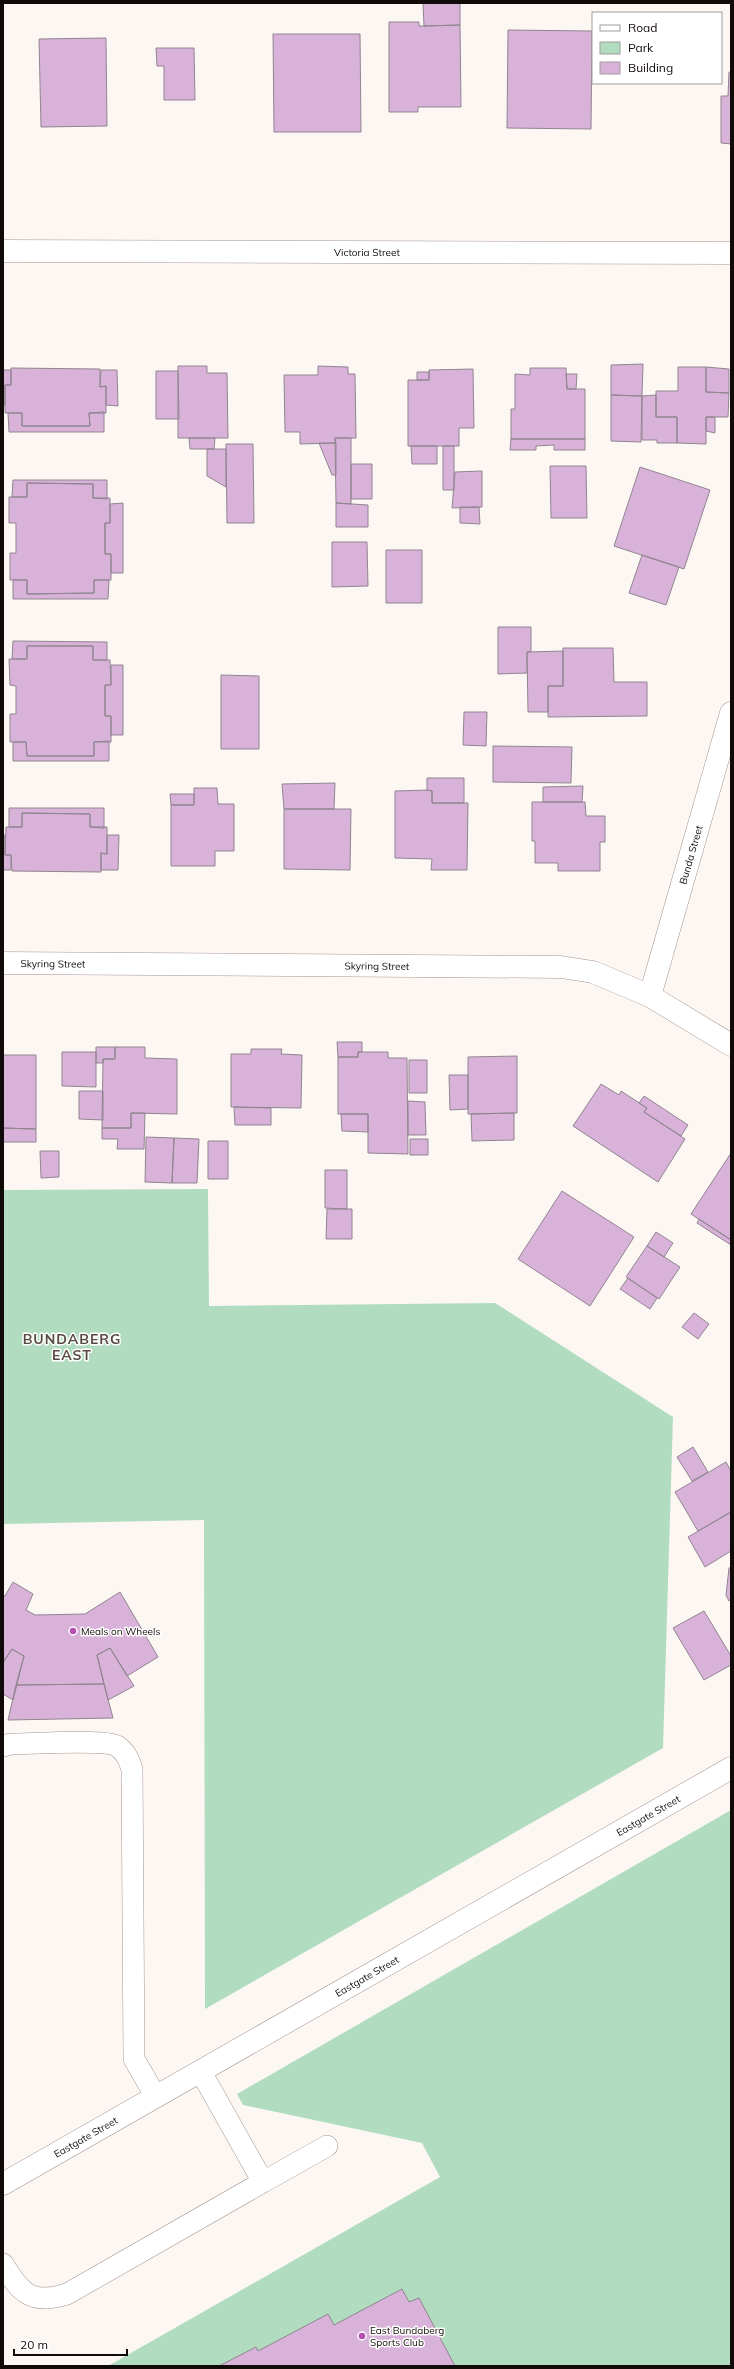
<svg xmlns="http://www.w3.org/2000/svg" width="734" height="2369" font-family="Mulish,sans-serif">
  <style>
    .green { fill: #b1dcbf }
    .building { fill: #d8b2d8; stroke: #908590 }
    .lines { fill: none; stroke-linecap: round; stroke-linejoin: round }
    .lane-casing { stroke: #a5968f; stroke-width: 22 }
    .street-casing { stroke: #a5968f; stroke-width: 23 }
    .secondary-casing { stroke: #a5968f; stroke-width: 23 }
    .lane { stroke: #fff; stroke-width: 21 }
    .street { stroke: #fff; stroke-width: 22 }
    .secondary { stroke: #fff; stroke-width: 22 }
    .poi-dot { fill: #b750b4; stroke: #fff; stroke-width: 1.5 }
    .labels { text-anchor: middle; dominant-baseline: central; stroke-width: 3; stroke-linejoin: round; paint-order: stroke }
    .street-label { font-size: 10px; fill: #100a08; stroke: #fff }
    .poi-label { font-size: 10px; fill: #100a08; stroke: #fff; text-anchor: start }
    .district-label { font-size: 14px; font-weight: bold; letter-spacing: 1px; fill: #574a43; stroke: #fff }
  </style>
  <rect width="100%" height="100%" fill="#fdf7f4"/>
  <!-- green -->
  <path class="green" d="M208,1189L209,1306L495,1303L673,1417L663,1748L205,2009L204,1520L3,1524V1190Z
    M731,1810V2366H108L440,2177L422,2143L243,2105L237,2094Z"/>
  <!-- building -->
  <path class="building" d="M423,3H460V25L424,26Z
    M389,22H419V26H424L460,25L461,107H418V112H389Z
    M508,30L592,31L591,129L507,128Z
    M273,34H360L361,132H274Z
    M106,38L107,126L41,127L39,39Z
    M156,48H194L195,100H164V66H157Z
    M729,72H731V144L721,143V96H728Z
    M643,364L642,396L611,395V365Z
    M178,366H207V373H227L228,438H178Z
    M318,366L348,367V374H355L356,438H335L336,443L300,444V432H285L284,375H318Z
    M678,367H706V392L729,393L728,417H706V444L677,443V417H656V391H678Z
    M706,367L729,369V393L706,392Z
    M11,368L100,369V387L106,386V413H89L90,426H22V413H5V385H11Z
    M530,368H566L567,389H585V439H511V409H515V374L530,375Z
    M473,369L474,428H459V446H408V380H429V370Z
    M3,370H11V385H5V405H3Z
    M101,370H117L118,406L106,405V386L100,387Z
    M156,371H178L179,419H156Z
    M417,372H429V380H417Z
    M566,374H577L576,389H567Z
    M611,395L642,396L641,442L611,441Z
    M656,395V417H677V443H657V440H642V396Z
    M104,412V432H9L8,413H22V426H90L89,413Z
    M706,417H715V433L706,431Z
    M189,438H215L214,449H190Z
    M335,438H351V504L336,503Z
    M511,439H585V450H554V445L536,446V450H510Z
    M319,443H336V475H332Z
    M226,444H253L254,523H227Z
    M411,446H437V464H412Z
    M443,446H454V490H443Z
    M207,449H226V487L207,476Z
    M351,464H372V499H351Z
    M550,466H586L587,518H551Z
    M640,467L710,490L684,569L614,546Z
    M482,471V507L452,508L455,472Z
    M13,480H107V499L93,498V484L27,483V497H12Z
    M27,483L93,484V498H110V523H105V554H111V580H94V593L27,594V580H10V553H16V523H9V497H27Z
    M123,503V573H111V554H105V523H110V504Z
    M336,503L368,505V527H336Z
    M460,507H479L480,524L460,523Z
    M332,542H367L368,586L332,587Z
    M386,550H422V603H386Z
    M642,555L679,567L666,605L629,593Z
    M13,580H27V594L94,593V580H109L108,599H13Z
    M498,627H531V652H527V673L498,674Z
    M13,641L107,642V660H93V646H27V659H12Z
    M27,646H93V660H110L111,685H105V716H111V742H94V756H27L26,742H10V714H16V686L10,685L9,659H27Z
    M563,648H613L614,682H647V716L548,717V686H563Z
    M563,651V686H548V712H528L527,652Z
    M111,665H123V735H111V716H105V685H111Z
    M221,675L259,676V749H221Z
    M464,712H487L486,746L463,745Z
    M109,741V761H13V742H26L27,756H94V742Z
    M493,746L572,747L571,783L493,782Z
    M427,778H464V803H432V791L427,790Z
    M335,783L334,809H284L282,784Z
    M583,786L582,802H543V787Z
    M194,788H217L218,804H234V851H215V866H171V805H194Z
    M427,790L432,791V803H468L467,870H431L432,859L395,858V791Z
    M170,794H194V805H171Z
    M532,802H585L586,816H605V842H600V871H558V863H535V841H532Z
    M9,808H104V828L90,827V814L22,813V827H9Z
    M284,809H351L350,870L284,869Z
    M22,813L90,814V827H107V854L101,853V872L12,871L11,855H5L6,827H22Z
    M3,835H5V855H11V870H3Z
    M107,835H119L118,870H101V853L107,854Z
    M337,1042H362V1052H358V1057H338Z
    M96,1047H115V1059H103V1063H96Z
    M115,1047H145V1058L177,1059V1114L131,1113V1128H102L103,1059H115Z
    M251,1049H282L281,1054L302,1055L301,1108L231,1107V1054H251Z
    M62,1052H96V1087L62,1086Z
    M358,1052H388V1058H407L408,1154L368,1153V1114H338V1057H358Z
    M3,1055H36V1129L3,1128Z
    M517,1056V1113L468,1114V1057Z
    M409,1060H427V1093H409Z
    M449,1075H468V1109L450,1110Z
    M601,1084L619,1095L621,1091L647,1108L644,1112L685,1139L658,1182L573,1126Z
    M79,1091H103V1120L79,1119Z
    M644,1096L688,1125L681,1136L644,1112L647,1108L639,1103Z
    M408,1101L425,1102L426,1135H408Z
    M234,1107L271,1108V1125H235Z
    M131,1113H145L144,1149H117L118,1139H102V1128H131Z
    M514,1113V1140L472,1141L471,1114Z
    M341,1114H368V1132L342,1131Z
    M3,1128L36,1129V1142H3Z
    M146,1137L174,1138L172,1183L145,1182Z
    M174,1138L199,1139L197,1183H172Z
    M410,1139H428V1155H410Z
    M208,1141H228V1179H208Z
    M40,1151H59V1177L41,1178Z
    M731,1153V1240L691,1214Z
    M325,1170H347V1209L325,1208Z
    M562,1191L634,1237L590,1306L518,1259Z
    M327,1209H352V1239H326Z
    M699,1219L731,1240V1245L697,1223Z
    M656,1232L673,1243L664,1257L647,1246Z
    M647,1246L680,1267L659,1299L626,1277Z
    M628,1278L657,1298L650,1309L620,1289Z
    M694,1313L709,1324L698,1339L682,1327Z
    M693,1447L708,1472L692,1481L677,1457Z
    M726,1462L731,1471V1512L698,1531L675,1492Z
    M731,1512V1551L705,1567L688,1537Z
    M731,1567V1600L729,1601L726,1595L729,1568Z
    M13,1582L33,1594L26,1610L35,1615L85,1614L120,1592L158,1657L127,1676L110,1648L97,1655L104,1684L16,1685L24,1656L12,1649L3,1662V1595L5,1596Z
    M704,1611L731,1656V1665L704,1680L673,1628Z
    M110,1648L134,1686L108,1700L97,1655Z
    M12,1649L24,1656L13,1700L3,1694V1663Z
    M104,1684L113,1718L8,1720L16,1685Z
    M402,2289L409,2302L419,2298L455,2366H219L256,2347L258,2351L328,2314L334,2325Z"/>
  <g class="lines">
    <!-- lane casing -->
    <g class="lane-casing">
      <path id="lane" d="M3,1746L11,1744C31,1744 104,1739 117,1746C126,1752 129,1760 132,1769L134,2059L156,2097
        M263,2182L327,2146
        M3,2264C21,2294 32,2305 67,2294L263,2182L201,2072"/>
    </g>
    <!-- street casing -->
    <g class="street-casing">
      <g id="street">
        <path id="s1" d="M3,251L731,253"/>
        <path id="s2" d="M3,963L561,967L593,972L650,996L731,1045"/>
        <path id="s3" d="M650,996L731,713"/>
      </g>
    </g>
    <!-- secondary casing -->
    <g class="secondary-casing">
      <g id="secondary">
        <path id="s4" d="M3,2184L731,1768"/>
      </g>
    </g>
    <!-- lane -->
    <use href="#lane" class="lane"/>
    <!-- street -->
    <use href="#street" class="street"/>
    <!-- secondary -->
    <use href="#secondary" class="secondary"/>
  </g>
  <!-- markers -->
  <g class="poi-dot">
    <circle cx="73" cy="1631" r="4"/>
    <circle cx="362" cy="2336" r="4"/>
  </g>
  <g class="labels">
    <!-- street labels -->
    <g class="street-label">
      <text stroke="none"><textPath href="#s1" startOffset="364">Victoria Street</textPath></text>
      <text stroke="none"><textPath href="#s3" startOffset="147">Bunda Street</textPath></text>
      <text stroke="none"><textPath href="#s2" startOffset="50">Skyring Street</textPath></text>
      <text stroke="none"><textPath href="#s2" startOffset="374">Skyring Street</textPath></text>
      <text stroke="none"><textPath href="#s4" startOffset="743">Eastgate Street</textPath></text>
      <text stroke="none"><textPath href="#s4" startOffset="419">Eastgate Street</textPath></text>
      <text stroke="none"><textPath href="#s4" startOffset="95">Eastgate Street</textPath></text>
    </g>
    <!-- poi labels -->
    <g class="poi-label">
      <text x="81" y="1631">Meals on Wheels</text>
      <text x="370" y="2330">East Bundaberg<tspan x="370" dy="12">Sports Club</tspan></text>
    </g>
    <!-- district labels -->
    <g class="district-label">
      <text x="72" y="1339">BUNDABERG<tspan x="72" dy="16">EAST</tspan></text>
    </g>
  </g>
  <!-- border -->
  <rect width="734" height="2369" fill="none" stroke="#100a08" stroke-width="8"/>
  <!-- legend -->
  <rect x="592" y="12" width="130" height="72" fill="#ffffff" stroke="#9f9d9c"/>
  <rect x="600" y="25" width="20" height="6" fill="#ffffff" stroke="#9f9d9c"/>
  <text x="628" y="32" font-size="12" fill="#100a08">Road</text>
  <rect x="600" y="42" width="20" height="12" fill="#b1dcbf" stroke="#9f9d9c"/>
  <text x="628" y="52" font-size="12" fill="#100a08">Park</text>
  <rect x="600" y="62" width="20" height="12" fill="#d8b2d8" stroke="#9f9d9c"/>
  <text x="628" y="72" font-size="12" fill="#100a08">Building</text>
  <!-- scale -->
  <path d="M14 2349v6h113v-6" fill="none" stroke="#100a08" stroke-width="2"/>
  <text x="20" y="2349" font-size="12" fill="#100a08" stroke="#ffffff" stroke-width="3" paint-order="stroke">20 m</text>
</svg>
